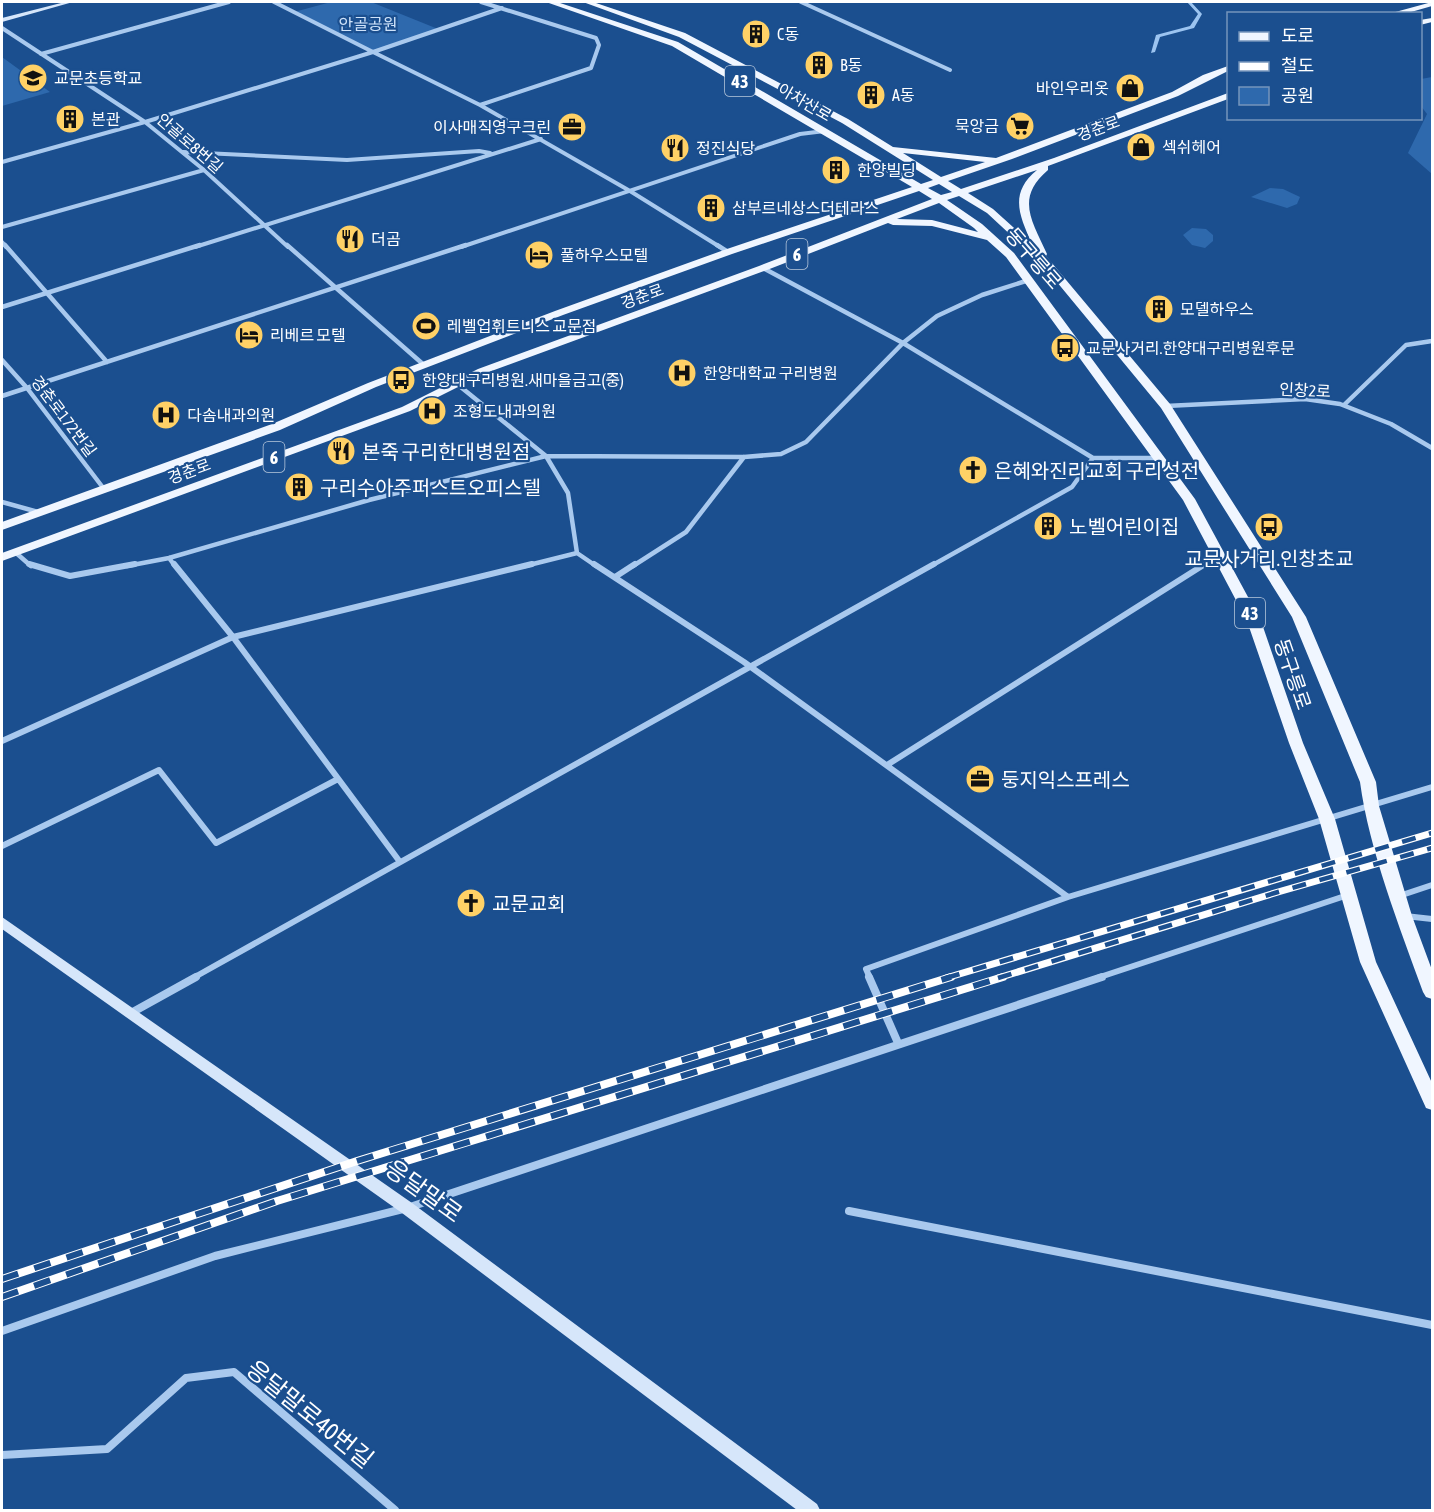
<svg xmlns="http://www.w3.org/2000/svg" width="1434" height="1512" font-family="'Asap Condensed','Noto Sans KR',sans-serif">
  <style>
    .green { fill: #2e69ad }
    .lines { fill: none; stroke-linecap: round; stroke-linejoin: round }
    .stream { fill: #9cc4f0; fill-rule: evenodd }
    .street-far3 { stroke: #a9c9ee; stroke-width: 4 }
    .street-far2 { stroke: #a9c9ee; stroke-width: 4.5 }
    .street-far1 { stroke: #a9c9ee; stroke-width: 6 }
    .street { stroke: #a9c9ee; stroke-width: 8 }
    .secondary { fill: #d6e6fa; fill-rule: evenodd }
    .primary { fill: #f0f6ff; fill-rule: evenodd }
    .rail-far1-casing { stroke: #fff; stroke-width: 7 }
    .rail-casing { stroke: #fff; stroke-width: 8 }
    .rail-far1 { stroke: #1b4f8f; stroke-width: 4.5; stroke-dasharray: 14; stroke-linecap: butt }
    .rail { stroke: #1b4f8f; stroke-width: 6; stroke-dasharray: 17; stroke-linecap: butt }
    .labels { text-anchor: middle; dominant-baseline: central; stroke-width: 4.5; stroke-linejoin: round; paint-order: stroke }
    .far-park-label { font-size: 16px; fill: #cfe3fa; stroke: #1b4f8f }
    .far-poi-label { font-size: 16px; fill: #fff; stroke: #1b4f8f; text-anchor: start }
    .far-street-label { font-size: 16px; fill: #fff; stroke: #1b4f8f }
    .shield { fill: #1b4f8f; stroke: #bbcadd; stroke-width: 1.5 }
    .shield-label { font-size: 18px; font-weight: bold; fill: #fff }
    .street-label { font-size: 20px; fill: #fff; stroke: #1b4f8f }
    .poi-label { font-size: 20px; fill: #fff; stroke: #1b4f8f; text-anchor: start }
    .near-street-label { font-size: 24px; fill: #fff; stroke: #1b4f8f }
  </style>
  <rect width="100%" height="100%" fill="#1b4f8f"/>
  <!-- green -->
  <path class="green" d="M331,2H371L438,29L373,52L294,12Z
    M2,57L50,92L2,106Z
    M1432,77V174L1408,153L1427,114L1421,106V79Z
    M1270,188L1283,189L1300,197L1297,204L1287,208L1251,197Z
    M1192,228L1206,229L1213,235V241L1205,248L1192,245L1183,235Z"/>
  <g class="lines">
    <!-- stream -->
    <path class="stream" d="M1187,2H1191L1202,14L1194,28L1160,37L1155,52L1151,53L1156,35L1190,26L1198,14Z"/>
    <!-- street-far3 -->
    <path class="street-far3" d="M274,2L373,52L145,122L204,170L288,247
      M801,2L950,70
      M2,28L145,122
      M373,52L480,105L591,68L599,45L596,38L481,2
      M373,52L502,8
      M41,54L229,2
      M480,105L630,191L720,247
      M183,152L347,160L479,151L490,153
      M2,162L145,122
      M2,227L204,170
      M2,242L6,247
      M195,247L541,139
      M461,247L800,134L825,131"/>
    <!-- street-far2 -->
    <path class="street-far2" d="M5,245L107,362
      M287,245L424,365
      M717,245L728,252
      M763,268L903,343L1093,458H1159
      M2,307L200,245
      M2,360L27,388L104,489
      M457,384L546,456L568,493L577,553
      M2,396L466,245
      M1344,405L1406,345L1432,341
      M1166,406L1305,399L1340,404L1391,424L1432,448
      M2,502L38,512
      M15,552L31,566
      M169,558L175,566
      M127,566L169,558L369,500L546,456L744,457L781,454L806,442L903,343L937,316L982,295L1029,280
      M525,566L577,553L596,566
      M633,566L686,532L744,457
      M931,566L1072,487L1093,458
      M1202,566L1219,555"/>
    <!-- street-far1 -->
    <path class="street-far1" d="M29,564L70,576L135,564
      M594,564L744,662L1068,897L1432,787
      M615,577L635,564
      M2,741L233,637L174,564
      M887,765L1205,564
      M2,846L159,770L216,843L338,779
      M400,862L233,637L532,564
      M1399,896L1432,885
      M1405,916L1432,919
      M193,978L934,564
      M870,978L866,969L1068,897
      M1097,978L1348,895"/>
    <!-- street -->
    <path class="street" d="M869,977L898,1043
      M131,1013L196,977
      M849,1211L1432,1325
      M2,1331L215,1256L407,1208L1102,977
      M2,1455L107,1449L186,1378L234,1372L395,1510"/>
    <!-- secondary -->
    <path class="secondary" d="M65,2H73L2,22V18Z
      M2,917L412,1203L817,1504L820,1510H797L402,1213L2,929Z"/>
    <!-- primary -->
    <path class="primary" d="M546,2H557L678,42L921,184L933,180L842,123L679,37L583,2H593L685,33L848,119L893,147L996,158L1172,92L1203,75L1228,66V71L1178,96L1012,159L948,181L961,189L1054,158L1228,93V99L1048,166V170C1015,198 1032,221 1047,254L1046,256L1170,404L1306,617L1376,782L1379,806L1412,916L1432,970V999L1426,997L1423,992C1400,928 1369,850 1360,782L1292,617L1161,408L1042,264L987,213L959,196L947,200L982,224L1014,253L1195,499L1261,621L1303,743L1335,819L1376,962L1432,1083V1110L1426,1108L1360,962L1319,819L1289,743L1247,621L1183,500L1006,257L987,240L932,226L893,225L888,223L767,270L486,373L410,411L2,561V553L402,407L478,369L759,266L932,199L919,191L732,254L563,315L376,387L280,430L2,530V522L272,424L368,383L555,311L724,250L912,187L672,46ZM903,153L985,162L941,177ZM1037,170C1009,193 1019,215 1032,244L993,209L968,193ZM939,184L952,192L941,195L928,188ZM939,203L974,228L978,232L932,220L897,219Z
      M1432,2V6L1404,14H1388Z
      M1432,18V22L1420,25V20Z"/>
    <!-- rail-far1 casing -->
    <g class="rail-far1-casing">
      <path id="rail-far1" d="M946,978L1432,833
        M998,978L1278,892L1432,848"/>
    </g>
    <!-- rail casing -->
    <g class="rail-casing">
      <path id="rail" d="M2,1279L357,1161L951,977
        M2,1297L277,1201L1003,977"/>
    </g>
    <!-- rail-far1 -->
    <use href="#rail-far1" class="rail-far1"/>
    <!-- rail -->
    <use href="#rail" class="rail"/>
  </g>
  <!-- icons -->
  <defs>
    <g id="building-disc" transform="scale(1.5)"><circle r="9.5" fill="#ffd166" stroke="#1b4f8f"/><path d="M-4-6H4V6H1V3H-1V6H-4ZM-2.5-4.3h1.7v1.8h-1.7ZM.8-4.3h1.7v1.8H.8ZM-2.5-1h1.7V.8h-1.7ZM.8-1h1.7V.8H.8Z" fill="#111"/></g>
    <g id="school-disc" transform="scale(1.5)"><circle r="9.5" fill="#ffd166" stroke="#1b4f8f"/><path d="M0-5L7-2L0 1L-7-2ZM-4 1L0 2.5L4 1V4Q0 6-4 4Z" fill="#111"/></g>
    <g id="shop-disc" transform="scale(1.5)"><circle r="9.5" fill="#ffd166" stroke="#1b4f8f"/><path d="M-5-2.5h2.3a2.7 3.5 0 0 1 5.4 0H5L5.5 6h-11ZM-1.5-2.5h3a1.5 2.3 0 0 0-3 0Z" fill="#111"/></g>
    <g id="supermarket-disc" transform="scale(1.5)"><circle r="9.5" fill="#ffd166" stroke="#1b4f8f"/><path d="M-6-5.5h2.5l.6 2H6L4.5 2H-2.5L-4.4-4H-6ZM-1.5 3.2a1.3 1.3 0 1 0 .1 0ZM3 3.2a1.3 1.3 0 1 0 .1 0Z" fill="#111"/></g>
    <g id="office-disc" transform="scale(1.5)"><circle r="9.5" fill="#ffd166" stroke="#1b4f8f"/><path d="M-6-3h4V-5.5h4V-3h4V5H-6ZM-1-4.5V-3h2v-1.5ZM-6 0V1H6V0Z" fill="#111"/></g>
    <g id="restaurant-disc" transform="scale(1.5)"><circle r="9.5" fill="#ffd166" stroke="#1b4f8f"/><path d="M-5-6h1v4h1v-4h1v4h1v-4h1v5L-1.5 .5V6h-2V.5L-5-1ZM5-6V6H3V1.5H1.5Q1.5-4 5-6Z" fill="#111"/></g>
    <g id="hotel-disc" transform="scale(1.5)"><circle r="9.5" fill="#ffd166" stroke="#1b4f8f"/><path d="M-6-4.5h1.5V1H6V5H4.5V3h-9V5H-6ZM-4 0a1.8 1.8 0 1 1 3.6 0ZM.5 0V-2.5h3Q6-2.5 6 0Z" fill="#111"/></g>
    <g id="stadium-disc" transform="scale(1.5)"><circle r="9.5" fill="#ffd166" stroke="#1b4f8f"/><path d="M0-5a6.5 5 0 1 0 0 10a6.5 5 0 1 0 0-10ZM-3.5-1.8h7v3.6h-7Z" fill="#111"/></g>
    <g id="bus-disc" transform="scale(1.5)"><circle r="9.5" fill="#ffd166" stroke="#1b4f8f"/><path d="M-5-6H5V4H4V6H2V4H-2V6H-4V4H-5ZM-3.5-4V0h7V-4ZM-3.5 1.2v1.5H-2V1.2ZM2 1.2v1.5H3.5V1.2Z" fill="#111"/></g>
    <g id="hospital-disc" transform="scale(1.5)"><circle r="9.5" fill="#ffd166" stroke="#1b4f8f"/><path d="M-5-5h3v3.5h4V-5h3V5h-3V1.5h-4V5h-3Z" fill="#111"/></g>
    <g id="church-disc" transform="scale(1.5)"><circle r="9.5" fill="#ffd166" stroke="#1b4f8f"/><path d="M-1.2-6h2.4v3.5h3.3v2.4h-3.3V6h-2.4V-.1h-3.3v-2.4h3.3Z" fill="#111"/></g>
  </defs>
  <g fill-rule="evenodd">
    <use href="#building-disc" x="756" y="34"/>
    <use href="#building-disc" x="819" y="65"/>
    <use href="#school-disc" x="33" y="78"/>
    <use href="#shop-disc" x="1130" y="88"/>
    <use href="#building-disc" x="871" y="95"/>
    <use href="#building-disc" x="70" y="119"/>
    <use href="#supermarket-disc" x="1020" y="126"/>
    <use href="#office-disc" x="572" y="127"/>
    <use href="#shop-disc" x="1141" y="147"/>
    <use href="#restaurant-disc" x="675" y="148"/>
    <use href="#building-disc" x="836" y="170"/>
    <use href="#building-disc" x="711" y="208"/>
    <use href="#restaurant-disc" x="350" y="239"/>
    <use href="#hotel-disc" x="539" y="255"/>
    <use href="#building-disc" x="1159" y="309"/>
    <use href="#stadium-disc" x="426" y="326"/>
    <use href="#hotel-disc" x="249" y="335"/>
    <use href="#bus-disc" x="1065" y="348"/>
    <use href="#hospital-disc" x="682" y="373"/>
    <use href="#bus-disc" x="401" y="380"/>
    <use href="#hospital-disc" x="432" y="411"/>
    <use href="#hospital-disc" x="166" y="415"/>
    <use href="#restaurant-disc" x="341" y="451"/>
    <use href="#church-disc" x="973" y="470"/>
    <use href="#building-disc" x="299" y="487"/>
    <use href="#building-disc" x="1048" y="526"/>
    <use href="#bus-disc" x="1269" y="527"/>
    <use href="#office-disc" x="980" y="779"/>
    <use href="#church-disc" x="471" y="903"/>
  </g>
  <g class="labels">
    <!-- far-park labels -->
    <g class="far-park-label">
      <text x="368" y="24">안골공원</text>
    </g>
    <!-- far-poi labels -->
    <g class="far-poi-label">
      <text x="777" y="34">C동</text>
      <text x="840" y="65">B동</text>
      <text x="54" y="78">교문초등학교</text>
      <text x="1109" y="88" text-anchor="end">바인우리옷</text>
      <text x="892" y="95">A동</text>
      <text x="91" y="119">본관</text>
      <text x="999" y="126" text-anchor="end">묵앙금</text>
      <text x="551" y="127" text-anchor="end">이사매직영구크린</text>
      <text x="1162" y="147">섹쉬헤어</text>
      <text x="696" y="148">정진식당</text>
      <text x="857" y="170">한양빌딩</text>
      <text x="732" y="208">삼부르네상스더테라스</text>
      <text x="371" y="239">더곰</text>
      <text x="560" y="255">풀하우스모텔</text>
      <text x="1180" y="309">모델하우스</text>
      <text x="447" y="326">레벨업휘트니스 교문점</text>
      <text x="270" y="335">리베르 모텔</text>
      <text x="1086" y="348">교문사거리.한양대구리병원후문</text>
      <text x="703" y="373">한양대학교 구리병원</text>
      <text x="422" y="380">한양대구리병원.새마을금고(중)</text>
      <text x="453" y="411">조형도내과의원</text>
      <text x="187" y="415">다솜내과의원</text>
    </g>
    <!-- far-street labels -->
    <g class="far-street-label">
      <text transform="translate(805 102) rotate(30)">아차산로</text>
      <text transform="translate(1098 128) rotate(-20)">경춘로</text>
      <text transform="translate(190 143) rotate(41)">안골로8번길</text>
      <text transform="translate(642 296) rotate(-20)">경춘로</text>
      <text transform="translate(1305 390) rotate(3)">인창2로</text>
      <text transform="translate(64 416) rotate(53)">경춘로172번길</text>
      <text transform="translate(189 471) rotate(-20)">경춘로</text>
    </g>
    <!-- shield labels -->
    <g class="shield">
      <rect x="725" y="66" width="30" height="30" rx="4.5"/>
      <rect x="786.5" y="239" width="21" height="30" rx="4.5"/>
      <rect x="263.5" y="442" width="21" height="30" rx="4.5"/>
      <rect x="1235" y="598" width="30" height="30" rx="4.5"/>
    </g>
    <g class="shield-label">
      <text x="740" y="81">43</text>
      <text x="797" y="254">6</text>
      <text x="274" y="457">6</text>
      <text x="1250" y="613">43</text>
    </g>
    <!-- street labels -->
    <g class="street-label">
      <text transform="translate(1034 258) rotate(49)">동구릉로</text>
      <text transform="translate(1293 674) rotate(71)">동구릉로</text>
    </g>
    <!-- poi labels -->
    <g class="poi-label">
      <text x="362" y="451">본죽 구리한대병원점</text>
      <text x="994" y="470">은혜와진리교회 구리성전</text>
      <text x="320" y="487">구리수아주퍼스트오피스텔</text>
      <text x="1069" y="526">노벨어린이집</text>
      <text x="1269" y="558" text-anchor="middle">교문사거리.인창초교</text>
      <text x="1001" y="779">둥지익스프레스</text>
      <text x="492" y="903">교문교회</text>
    </g>
    <!-- near-street labels -->
    <g class="near-street-label">
      <text transform="translate(424 1191) rotate(36)">응달말로</text>
      <text transform="translate(310 1414) rotate(39)">응달말로40번길</text>
    </g>
  </g>
  <!-- border -->
  <rect width="1434" height="1512" fill="none" stroke="#ffffff" stroke-width="6"/>
  <!-- legend -->
  <rect x="1227" y="12" width="195" height="108" fill="#1b4f8f" stroke="#7695bc" stroke-width="1.5"/>
  <rect x="1239" y="32" width="30" height="9" fill="#f0f6ff" stroke="#7695bc" stroke-width="1.5"/>
  <text x="1281" y="42" font-size="18" fill="#ffffff">도로</text>
  <rect x="1239" y="62" width="30" height="9" fill="#ffffff" stroke="#7695bc" stroke-width="1.5"/>
  <text x="1281" y="72" font-size="18" fill="#ffffff">철도</text>
  <rect x="1239" y="87" width="30" height="18" fill="#2e69ad" stroke="#7695bc" stroke-width="1.5"/>
  <text x="1281" y="102" font-size="18" fill="#ffffff">공원</text>
</svg>
